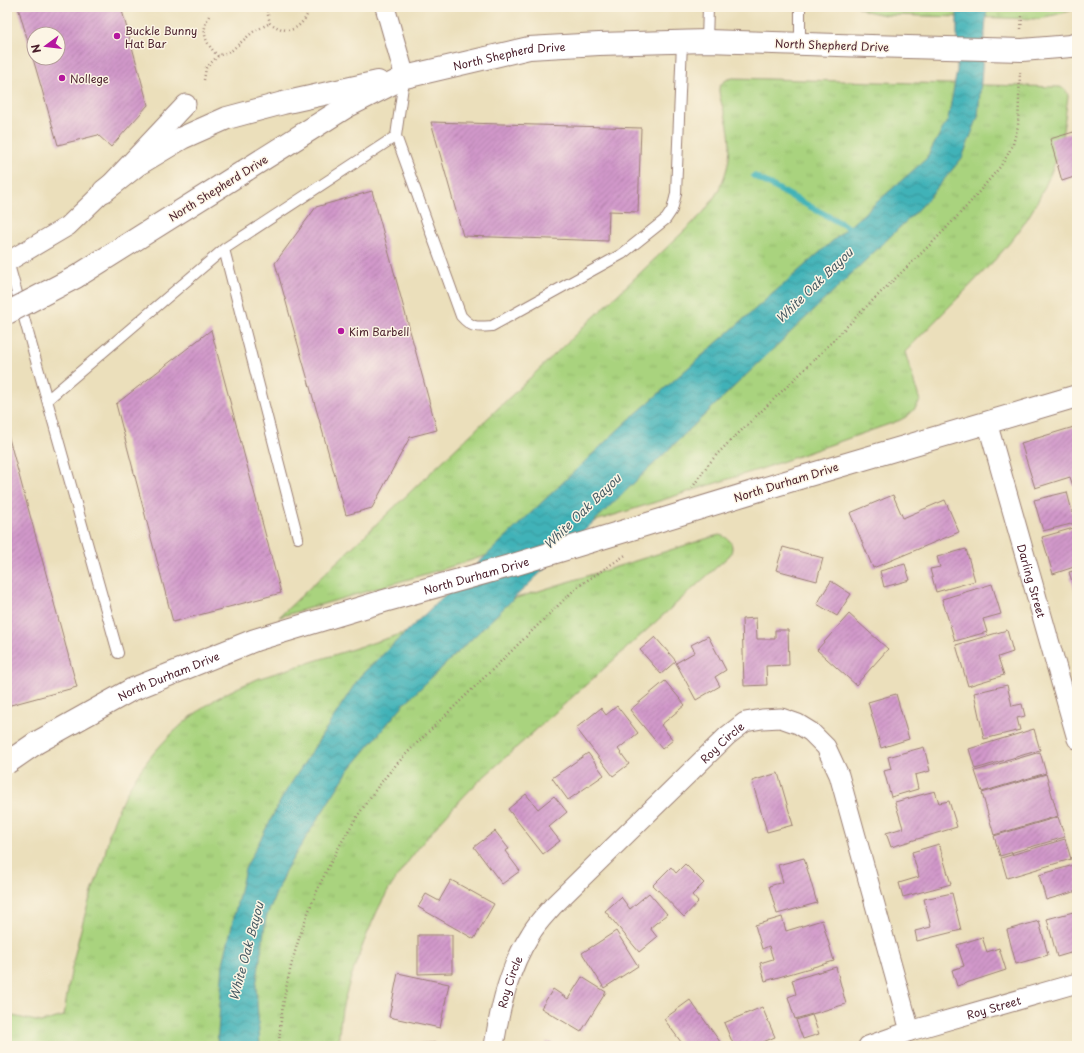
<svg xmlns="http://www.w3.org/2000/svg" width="1084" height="1053" font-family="'Playpen Sans',sans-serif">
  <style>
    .park { fill: url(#park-tufts); stroke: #7a7954 }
    .water { fill: url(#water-waves); stroke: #466872 }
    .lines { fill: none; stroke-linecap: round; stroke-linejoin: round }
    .stream { stroke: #41b2b8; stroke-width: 6 }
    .building { fill: url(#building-hatch); fill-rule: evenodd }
    .service-casing { stroke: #9a7f73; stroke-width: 12 }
    .minor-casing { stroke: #9a7f73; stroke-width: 21 }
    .primary-casing { stroke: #9a7f73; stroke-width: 24 }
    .path { stroke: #9a7f73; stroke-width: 2.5; stroke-dasharray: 1 3; stroke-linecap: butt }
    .service { stroke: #fff; stroke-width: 10 }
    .minor { stroke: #fff; stroke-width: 19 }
    .primary { stroke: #fff; stroke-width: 22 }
    .primary-bridge-casing { stroke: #9a7f73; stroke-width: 24; stroke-linecap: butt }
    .primary-bridge { stroke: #fff; stroke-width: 22 }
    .poi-dot { fill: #b5179e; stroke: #fcf5e5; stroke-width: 1.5 }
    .labels { text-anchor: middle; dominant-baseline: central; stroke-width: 3; stroke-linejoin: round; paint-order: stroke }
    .poi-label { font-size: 11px; fill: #4a1f2b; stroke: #fcf5e5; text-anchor: start }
    .street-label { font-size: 11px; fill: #4a1f2b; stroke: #fcf5e5 }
    .water-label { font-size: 12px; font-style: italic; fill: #465a63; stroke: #fcf5e5 }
  </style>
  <defs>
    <pattern id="park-tufts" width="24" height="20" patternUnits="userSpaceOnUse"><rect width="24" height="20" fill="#a9d37e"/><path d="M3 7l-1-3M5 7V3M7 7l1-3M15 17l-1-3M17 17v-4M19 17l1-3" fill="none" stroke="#93b56d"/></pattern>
    <pattern id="water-waves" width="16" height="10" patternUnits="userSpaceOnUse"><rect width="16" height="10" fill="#41b2b8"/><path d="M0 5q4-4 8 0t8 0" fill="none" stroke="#389096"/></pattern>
    <pattern id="building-hatch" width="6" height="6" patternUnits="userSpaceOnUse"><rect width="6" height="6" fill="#d198ca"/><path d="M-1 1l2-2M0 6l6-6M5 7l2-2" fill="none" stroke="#ac7ba4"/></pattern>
  </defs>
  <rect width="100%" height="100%" fill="#fcf5e5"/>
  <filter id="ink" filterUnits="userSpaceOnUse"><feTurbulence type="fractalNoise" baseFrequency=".025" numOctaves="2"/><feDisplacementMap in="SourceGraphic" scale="8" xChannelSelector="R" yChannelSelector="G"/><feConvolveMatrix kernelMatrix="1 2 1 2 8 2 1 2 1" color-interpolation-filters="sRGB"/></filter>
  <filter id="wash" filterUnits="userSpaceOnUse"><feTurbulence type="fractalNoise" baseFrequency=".012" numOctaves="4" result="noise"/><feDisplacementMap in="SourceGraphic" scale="16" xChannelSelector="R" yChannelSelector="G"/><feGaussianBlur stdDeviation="0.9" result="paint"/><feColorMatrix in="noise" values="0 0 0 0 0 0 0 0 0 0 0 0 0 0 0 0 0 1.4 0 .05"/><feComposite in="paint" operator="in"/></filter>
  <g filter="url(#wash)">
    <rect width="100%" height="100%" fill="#ebdfbb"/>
    <!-- park -->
    <path class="park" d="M858,7H1075L1070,11L1039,19L885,15L866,11Z
      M733,78L1060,87C1065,89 1067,91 1068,96C1065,119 1062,143 1054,165C1043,194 1027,223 1007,246C992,264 976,279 961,295C942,314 923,333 905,352L920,401C915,410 908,417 898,421L770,466L453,566L279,617L702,214C726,185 736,155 726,118C724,111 718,94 719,88C721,82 727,79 733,78Z
      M720,535C730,538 735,545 730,555L477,783C444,816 413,851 388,891C380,904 374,918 368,932C358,957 348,983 342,1010C340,1022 339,1034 338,1046H7V1011L8,1015L41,1022L64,1016C69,976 78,936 90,898C94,886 98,875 102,864C105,856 106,848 108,840C109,833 112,826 114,820C133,769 171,728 216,699C230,691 245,684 260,678L715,536Z"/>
    <!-- water -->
    <path class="water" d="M957,7H987L978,117L962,158L921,207L404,704L348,771L285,871L266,918L256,986L260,1046H217L223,964L245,869L283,796L360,676L623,425L926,159L948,119L957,71Z"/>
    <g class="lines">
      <!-- stream -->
      <path class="stream" d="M754,176L855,231"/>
    </g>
    <g id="blocks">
      <!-- building -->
      <path class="building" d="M18,7H121L148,105L111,147L98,135L58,145ZM34,34H58V58H34Z
        M1077,86V97L1074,87Z
        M431,122L641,128L638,212L609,211L608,241L463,236Z
        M1077,131V176L1062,181L1050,139Z
        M372,191L437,430L410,437L372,508L346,515L275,263L316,207Z
        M211,330L281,593L173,622L116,404Z
        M1077,426V485L1073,486L1070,477L1035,488L1021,443Z
        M7,431L77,687L7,706Z
        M1067,492L1075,523L1043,531L1034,500Z
        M893,495L903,518L945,500L959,532L873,568L850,513Z
        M1077,527V566L1053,574L1042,537Z
        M783,547L823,558L817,581L776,570Z
        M966,549L975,581L936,592L930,569L940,567L937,557Z
        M905,564L910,580L884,587L880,571Z
        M1077,570V598L1069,572Z
        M831,581L851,594L837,616L817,604Z
        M992,584L1001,614L983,619L987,632L955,641L942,599Z
        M849,614L888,649L856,685L817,650Z
        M756,618L757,639H775V630H788L789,665L766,666L767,685L744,686L742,619Z
        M1007,630L1013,652L998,657L1004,675L968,686L956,645Z
        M708,636L726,670L715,677L720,686L696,700L676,663L695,652L691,645Z
        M655,637L676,661L661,674L640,650Z
        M665,681L685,705L661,725L673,740L662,749L630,710Z
        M1007,685L1012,706L1022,704L1025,716L1017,718L1020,730L984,739L974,693Z
        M896,694L909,739L881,748L868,702Z
        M617,706L638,733L618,749L629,764L613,776L576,728L601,708L606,715Z
        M1034,729L1040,750L975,769L969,749Z
        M924,747L930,771L915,775L918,789L891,797L884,771L891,769L888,757Z
        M1040,752L1046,773L982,792L975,771Z
        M588,753L604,775L568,800L552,778Z
        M778,773L793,825L767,832L752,781Z
        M1046,774L1058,816L994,835L982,793Z
        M935,791L939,803L949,801L957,827L891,847L886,833L903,828L895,802Z
        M526,794L538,809L554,796L567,812L549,827L560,841L543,854L508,809Z
        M1058,817L1065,837L1000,856L994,836Z
        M495,831L509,849L505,851L520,871L502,884L474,847Z
        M1065,839L1071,859L1007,878L1001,858Z
        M939,844L951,884L903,897L899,883L919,877L912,852Z
        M804,858L817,903L777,914L769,886L783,882L778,865Z
        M685,864L704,883L692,895L698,902L684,917L653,885L671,867L676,873Z
        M1077,864V891L1046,900L1039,875Z
        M451,880L494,904L474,939L418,907L426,894L439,901Z
        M649,893L667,914L650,928L657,937L639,952L605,911L621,897L630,909Z
        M952,893L961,930L917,941L915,931L931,927L924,899Z
        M1077,911V951L1057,957L1047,919Z
        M782,917L786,931L822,920L834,961L765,981L760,963L773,959L769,946L762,949L755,925Z
        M1039,921L1048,955L1016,964L1007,930Z
        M616,931L638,966L604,988L582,953Z
        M418,935H452V973L418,974Z
        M982,937L987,952L999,948L1006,970L957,986L952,970L964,966L957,945Z
        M836,967L846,1004L795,1019L788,997L796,994L792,980Z
        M398,973L449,984L440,1028L389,1017Z
        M582,977L606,992L581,1032L541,1008L553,989L568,999Z
        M690,1000L723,1046H684L664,1019Z
        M762,1007L775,1037L754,1046H734L724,1023Z
        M812,1015L819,1034L803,1039L796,1020Z
        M546,1042L566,1045V1046H545Z
        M435,1043V1046H405V1044Z"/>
    </g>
  </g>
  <g filter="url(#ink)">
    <use href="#blocks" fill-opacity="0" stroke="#9a7f73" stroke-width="1"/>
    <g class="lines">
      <!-- service casing -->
      <g class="service-casing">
        <path id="service" d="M800,7V44
          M707,41L708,7
          M396,136L404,79
          M224,249L298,538
          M8,261L118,653
          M47,400L224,249L396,136L461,316C472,328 475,327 492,326L622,254L666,219L672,210L676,194L682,42"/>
      </g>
      <!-- minor casing -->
      <g class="minor-casing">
        <g id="minor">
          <path d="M385,7L405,77"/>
          <path d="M7,262L68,226L104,191L186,104"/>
          <path id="s1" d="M987,422L1077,739"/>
          <path id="s2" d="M910,1031L1077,983"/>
          <path id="s3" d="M494,1046C500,1007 509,968 530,935C536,924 545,915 553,906L727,736L745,722L762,719L781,718L798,724L811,732L826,747L839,775L910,1031L868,1046"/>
        </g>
      </g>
      <!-- primary casing -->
      <g class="primary-casing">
        <g id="primary">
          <path d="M1022,50L1071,46L1077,44"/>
          <path id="s4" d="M246,170L346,107L405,77L529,48L599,44L707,41L870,46"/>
          <path d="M104,191L137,165L182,138L227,118L283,103L378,82"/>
          <path d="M799,478L1077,396"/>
        </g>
      </g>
      <!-- path -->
      <path class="path" d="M266,7L270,23C282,31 293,34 303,21C307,17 308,11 311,7
        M209,16C200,32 206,44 218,56
        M1021,29L1022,16
        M204,80L206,68L218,56L232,50L253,32L270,23
        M692,488L707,466L718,453L804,370L870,303L936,239L967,206L1000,167L1007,156L1013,144L1018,126L1020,72
        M279,1046C283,953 324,858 380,784C390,771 402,758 414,746L574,590L583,583L627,554"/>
      <!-- service -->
      <use href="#service" class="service"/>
      <!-- minor -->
      <use href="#minor" class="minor"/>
      <!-- primary -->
      <use href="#primary" class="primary"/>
      <!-- primary-bridge casing -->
      <g class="primary-bridge-casing">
        <g id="primary-bridge">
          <path d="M870,46L1022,50"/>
          <path d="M7,313L76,277L246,170"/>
          <path id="s5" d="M7,763L36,743L131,690L255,640L384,601L513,565L799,478"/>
        </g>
      </g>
      <!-- primary-bridge -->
      <use href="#primary-bridge" class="primary-bridge"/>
    </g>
  </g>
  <!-- markers -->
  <g class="poi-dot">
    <circle cx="117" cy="36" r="4"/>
    <circle cx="62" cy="78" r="4"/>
    <circle cx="341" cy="331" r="4"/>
  </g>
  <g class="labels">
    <!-- poi labels -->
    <g class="poi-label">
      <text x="125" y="30">Buckle Bunny<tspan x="125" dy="13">Hat Bar</tspan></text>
      <text x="70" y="78">Nollege</text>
      <text x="349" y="331">Kim Barbell</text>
    </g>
    <!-- street labels -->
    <g class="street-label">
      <text transform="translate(832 45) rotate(2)">North Shepherd Drive</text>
      <text stroke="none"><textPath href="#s4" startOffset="291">North Shepherd Drive</textPath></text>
      <text transform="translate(218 188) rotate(-32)">North Shepherd Drive</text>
      <text transform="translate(786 482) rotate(-17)">North Durham Drive</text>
      <text stroke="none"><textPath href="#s5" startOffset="508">North Durham Drive</textPath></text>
      <text stroke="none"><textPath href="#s1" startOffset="165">Darling Street</textPath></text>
      <text stroke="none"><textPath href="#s5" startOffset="184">North Durham Drive</textPath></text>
      <text stroke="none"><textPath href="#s3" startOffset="390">Roy Circle</textPath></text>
      <text stroke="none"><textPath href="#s3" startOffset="66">Roy Circle</textPath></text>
      <text stroke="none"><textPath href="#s2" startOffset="87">Roy Street</textPath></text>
    </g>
    <!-- water labels -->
    <g class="water-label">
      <text transform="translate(814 285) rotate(-44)">White Oak Bayou</text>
      <text transform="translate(582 511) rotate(-44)">White Oak Bayou</text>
      <text transform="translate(246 951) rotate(-75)">White Oak Bayou</text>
    </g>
  </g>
  <!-- margin -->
  <rect width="1084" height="1053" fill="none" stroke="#fcf5e5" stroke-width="24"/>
  <!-- north arrow -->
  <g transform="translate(46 46) rotate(255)"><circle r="19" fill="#fcf5e5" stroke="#b59f9b"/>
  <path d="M0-3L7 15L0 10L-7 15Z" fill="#b5179e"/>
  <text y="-6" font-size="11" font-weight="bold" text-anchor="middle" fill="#4a1f2b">N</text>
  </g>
</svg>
